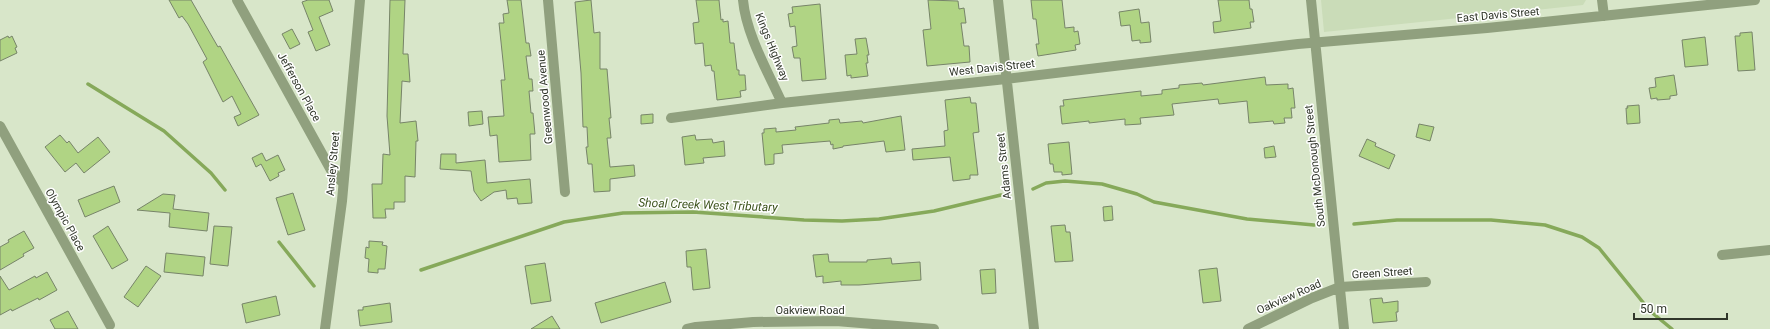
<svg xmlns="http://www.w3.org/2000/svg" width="1770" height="329" font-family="Roboto,sans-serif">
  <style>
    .built { fill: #cadcb8 }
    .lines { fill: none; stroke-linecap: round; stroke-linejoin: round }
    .stream { stroke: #86a95a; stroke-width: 3.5 }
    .building { fill: #b0d484; stroke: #778469 }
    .minor { stroke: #90a07e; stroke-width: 10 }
    .labels { text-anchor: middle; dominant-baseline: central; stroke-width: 3; stroke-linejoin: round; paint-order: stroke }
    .street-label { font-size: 11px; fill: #30362a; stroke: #fff }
    .water-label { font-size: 12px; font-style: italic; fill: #3c531c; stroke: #fff }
  </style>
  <rect width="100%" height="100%" fill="#d8e6c9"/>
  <!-- built -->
  <path class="built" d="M1321,0H1586L1583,5L1324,32Z"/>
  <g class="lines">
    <!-- stream -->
    <path class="stream" d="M88,84L164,131L211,173L225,190
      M1033,189L1046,183L1065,181L1102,184L1137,194L1154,202L1247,219L1314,225
      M1354,224L1397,220H1491L1545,225L1582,237L1599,248L1650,311L1672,329
      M279,242L314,286
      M421,270L564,222L623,213L693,212L804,220L842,221L879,219L934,211L1001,195"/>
  </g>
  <!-- building -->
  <path class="building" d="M169,0H191L218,47L220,46L259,115L238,126L234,117L241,114L232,96L223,102L203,62L207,59L188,24L182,16L179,18Z
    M308,0H329L333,11L319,17L330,45L316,51L308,32L313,30L302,2Z
    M390,0H405L403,54H408L410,82L402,81L400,123L416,121L418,141H416L415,177L405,176V202H394V209H385L386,218H373L372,184H382L383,154L390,155L387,116Z
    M507,0H521L526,43H529L531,56H526L529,79H532L533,91H529L531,113H533L535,134H530L531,160L499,162L497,135L490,136L488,117L504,116L501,80H505L499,23H504L503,14L509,13Z
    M591,0L594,33L600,32V69H607L611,118H609L611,138H607L610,167L634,165L635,176L610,179V191L594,192L592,164H588L586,147H588L587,127H583L581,73L575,2Z
    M696,0H719L721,20L723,19V22L728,21L730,43H734L737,70H739V75H745L746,90L740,91L741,97L717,100L714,71H712L711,65L705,66L703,43L695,44L693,23L699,22Z
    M928,0L958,1L959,9L964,8L966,23H961L964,46H969L970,62L927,66L923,30L931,29Z
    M1031,0H1062L1065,28L1074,27V32L1078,31L1080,44L1075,45L1076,50L1038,56L1036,44H1039L1036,19H1033Z
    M1218,0H1249L1250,9H1252L1254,22H1250L1251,28L1214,33L1213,22L1221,21Z
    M820,4L826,79L802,81L800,58H794L792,47L797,46L795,26L790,27L788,14L793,13L792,7Z
    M1139,9L1141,23L1149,22L1151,42L1140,43V40L1132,41L1130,25L1121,26L1119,12Z
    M292,29L300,44L290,49L282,34Z
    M1752,32L1755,70L1738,71L1735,36H1740V33Z
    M8,36L9,38L12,36L17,47L15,48L17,53L0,61V40Z
    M1705,37L1708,65L1685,67L1682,40Z
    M866,38L869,55H867L868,63H866L868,76L851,78V75L847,76L845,55L857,54L855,39Z
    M1674,75L1677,95L1670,96V99L1657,100V98L1651,99L1649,88L1656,87L1655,78Z
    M1265,77L1266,85L1288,84V89L1293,88L1295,108H1291L1292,118H1284L1285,123L1274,124L1273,121L1249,123L1247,101L1219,104L1218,99L1172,104L1174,115L1140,118L1141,124L1125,125V119L1089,123V121L1062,124L1060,106H1064L1063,100L1141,91V96L1162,94V90L1179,88V85L1202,83L1203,85Z
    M970,97L971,103H976L979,132L973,133L978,175H970V179L953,181L950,157L913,160L912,149L945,146L944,131L948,130L945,100Z
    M1639,105L1640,123L1627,124L1626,108H1628L1627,106Z
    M482,111L483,124L469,126L468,112Z
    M653,114V123L641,124V115Z
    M901,116L905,150L886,152L884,141L843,146V147L833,149V144L831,145L830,141L782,145L783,153L774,154V164L765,165L762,133H764V129L776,128V132L796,130L795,127L829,123V120L839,119L840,123L862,121L863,123Z
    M1419,124L1434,127L1430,141L1416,137Z
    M60,135L67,143L69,141L78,153L98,137L110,152L84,173L76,163L65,172L45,147Z
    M695,135L696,140L712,139L713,143L724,141L725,156L703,158L704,163L685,165L682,137Z
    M1367,139L1376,143L1375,146L1395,155L1389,169L1359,156Z
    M1069,142L1072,174L1062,175V172H1054L1053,164H1050L1048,144Z
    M1274,146L1276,157L1265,158L1264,148Z
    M262,153L266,161L278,155L285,170L278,173L279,176L270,181L261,164L256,167L252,158Z
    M441,154H456V163L485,160L487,183L530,179L532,203L518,204L517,198L507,199L506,190L494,192L481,201L474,191L471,171L440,169Z
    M114,186L120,202L85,217L78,200Z
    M293,193L305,230L288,235L276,198Z
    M163,194L175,195L173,209L209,213L207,231L169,227L170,213L137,210Z
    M1112,206L1113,220L1104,221L1103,207Z
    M1065,225L1066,232H1070L1073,261L1055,262L1051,226Z
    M108,226L128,260L112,269L93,236Z
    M214,226L232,227L228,266L210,264Z
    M24,231L34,248L23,254L24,256L0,270V247L9,242L8,240Z
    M369,241L383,242L382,245L387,246L385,269H378V273L368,272L369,259L365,258L366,247L369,248Z
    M706,249L710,288L693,290L691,267H687L686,251Z
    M166,253L205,257L203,276L164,272Z
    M828,254L829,262H867V260L891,258L892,264L920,262L921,280L859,285H841V281L823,283V276L816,277L813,255Z
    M545,263L551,301L531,304L525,266Z
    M146,266L161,276L138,307L124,297Z
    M1217,268L1221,301L1203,303L1199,270Z
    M995,269L996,293L982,294L980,270Z
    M47,272L57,290L39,300L38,298L12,311L11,309L0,315V276L9,290L35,276L36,278Z
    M665,282L671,302L601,323L595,303Z
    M276,296L280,315L246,323L242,304Z
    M1382,298L1383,303L1398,301V312H1396L1397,321L1373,323L1370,299Z
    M390,303L392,322L360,326L358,310H363V307Z
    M68,311L78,329H55L50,320Z
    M552,316L560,329H531Z"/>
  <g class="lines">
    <!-- minor -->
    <path class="minor" d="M237,0L331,170L343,183
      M548,0L565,192
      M743,0C746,34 768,72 782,103
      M998,0L1034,329
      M1311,0L1344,329
      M1602,0L1604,16
      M671,118L782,103L1006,79L1298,44L1487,28L1755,0
      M0,126L110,325
      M1722,255L1770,250
      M325,329L342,201L360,0
      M687,329L696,327L753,322L836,321L934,329
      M1248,329L1312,298L1340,287L1426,282"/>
  </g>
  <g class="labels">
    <!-- street labels -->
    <g class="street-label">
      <text transform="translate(1498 15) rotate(-5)">East Davis Street</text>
      <text transform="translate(772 47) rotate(68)">Kings Highway</text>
      <text transform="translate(992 68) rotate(-6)">West Davis Street</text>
      <text transform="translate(299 87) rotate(61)">Jefferson Place</text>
      <text transform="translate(545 97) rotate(-95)">Greenwood Avenue</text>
      <text transform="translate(333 164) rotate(-85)">Ansley Street</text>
      <text transform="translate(1004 166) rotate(-96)">Adams Street</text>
      <text transform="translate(1315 166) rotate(-96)">South McDonough Street</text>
      <text transform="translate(65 220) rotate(61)">Olympic Place</text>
      <text transform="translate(1382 273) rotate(-4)">Green Street</text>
      <text transform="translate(1289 297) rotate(-24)">Oakview Road</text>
      <text x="810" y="310">Oakview Road</text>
    </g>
    <!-- water labels -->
    <g class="water-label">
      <text transform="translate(708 205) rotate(2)">Shoal Creek West Tributary</text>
    </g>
  </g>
  <!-- scale -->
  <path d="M1634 313v6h93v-6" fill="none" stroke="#30362a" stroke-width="2"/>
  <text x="1640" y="313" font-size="12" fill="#30362a" stroke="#ffffff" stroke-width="3" paint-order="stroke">50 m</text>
</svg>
